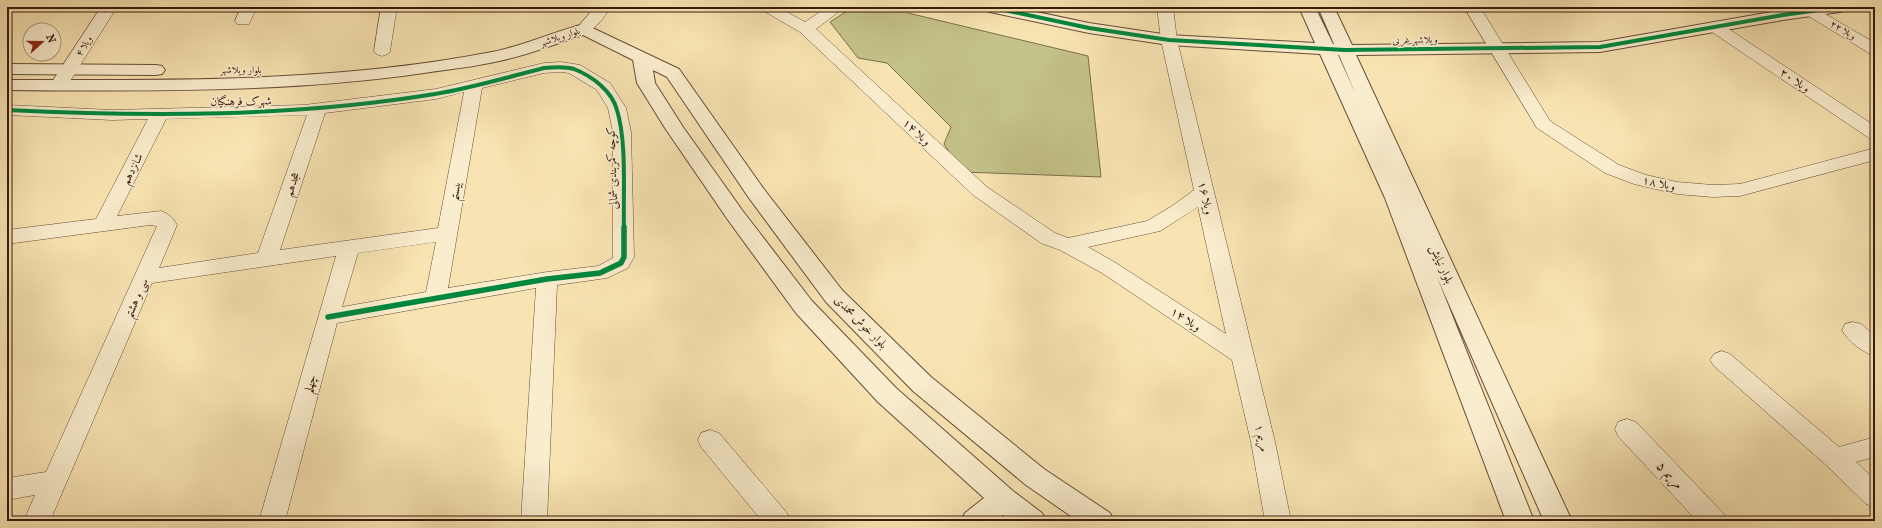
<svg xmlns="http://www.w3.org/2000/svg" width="1882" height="528" font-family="'IM FELL French Canon',Amiri,serif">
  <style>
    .green { fill: #c3c288; stroke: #7e6e4c }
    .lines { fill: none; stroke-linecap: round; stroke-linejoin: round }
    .minor-casing { stroke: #684c38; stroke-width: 1 }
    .tertiary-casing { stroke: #684c38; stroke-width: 2 }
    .minor { fill: #faedcd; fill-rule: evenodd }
    .tertiary { fill: #faedcd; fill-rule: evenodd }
    .cycleway-far1-casing { stroke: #faedcd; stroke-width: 6 }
    .cycleway-casing { stroke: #faedcd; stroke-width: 8 }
    .cycleway-far1 { stroke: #00873e; stroke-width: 4 }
    .cycleway { stroke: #00873e; stroke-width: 5.5 }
    .labels { text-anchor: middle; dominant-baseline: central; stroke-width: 3; stroke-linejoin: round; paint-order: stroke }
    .far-street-label { font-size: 10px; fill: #381a0f; stroke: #faedcd }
    .street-label { font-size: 12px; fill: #381a0f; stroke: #faedcd }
    .near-street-label { font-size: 14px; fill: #381a0f; stroke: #faedcd }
  </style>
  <rect width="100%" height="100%" fill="#f8e4b2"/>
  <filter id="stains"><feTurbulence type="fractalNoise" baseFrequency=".005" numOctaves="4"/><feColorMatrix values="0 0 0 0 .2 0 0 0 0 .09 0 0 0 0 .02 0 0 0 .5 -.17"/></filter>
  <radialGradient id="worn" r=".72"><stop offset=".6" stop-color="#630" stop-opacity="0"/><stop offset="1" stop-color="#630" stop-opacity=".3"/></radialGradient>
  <!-- green -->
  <path class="green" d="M853,7H906L908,13L1088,56L1101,177L962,172L944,144L951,127L887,63L858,58L830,22Z"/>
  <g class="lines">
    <!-- minor casing -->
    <g class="minor-casing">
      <path id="minor" d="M101,7H117L65,89L59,90L53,89L50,85Z
        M241,7H257L249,24H237L235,21Z
        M381,7H397L390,51L388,54L382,56L376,54L374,51Z
        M595,7H611C603,18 592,36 578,32L576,29Z
        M759,7H778L805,22L827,7H845L816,29L987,187L1055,233L1068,238L1147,221L1172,206L1194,190L1161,40L1157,7H1173L1177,40L1275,442L1291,521H1265L1251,442L1232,360L1102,273L1060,250L1041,243L973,195L800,32L762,10ZM1198,207L1226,334L1116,263L1088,247L1160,231Z
        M1464,7H1480L1550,121L1619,165L1646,175L1677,182L1713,185L1740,184L1875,148V160L1740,196L1713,197L1677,194L1634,184L1605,173L1537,128Z
        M1764,7H1782L1791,15L1789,18H1777Z
        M1807,7L1815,8L1875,43V55L1869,53L1805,14L1802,11Z
        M1715,22L1721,24L1875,126V139L1869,138L1709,30L1707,27L1709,24Z
        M561,62L580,65L610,83L626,108L631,132L634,257L628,268L607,278L557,285L547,521H521L536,288L337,323L285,521H259L336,256L152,283L50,521H24L35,495L7,500V478L46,472L157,226L150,225L7,244V230L96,219L148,119L112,120L7,115V105L112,110L304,105L436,89L544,63ZM561,72L569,73L597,90L608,108L613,132V258L598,266L547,272L448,288L482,88L544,73ZM464,92L438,228L280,250L325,113L436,99ZM307,115L258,253L159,268L177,225C173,218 169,214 161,211L117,216L166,119ZM436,242L426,292L342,307L358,253Z
        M1853,322L1861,324L1875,336V356C1863,353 1848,341 1842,330L1845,324Z
        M1722,351L1730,354L1839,447L1875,437V457L1856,462L1875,480V507L1866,504L1826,465L1714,366L1710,360L1714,354Z
        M1627,419L1636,422L1723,513L1727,521H1697L1618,436L1615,429L1618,422Z
        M710,430L719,433L787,513L791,521H762L701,447L698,440L701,433Z"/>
    </g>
    <!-- tertiary casing -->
    <g class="tertiary-casing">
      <path id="tertiary" d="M982,7H1013L1089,23L1169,35L1315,43L1299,7H1315L1333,44H1334L1318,7H1334L1352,45L1600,42L1783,10L1805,7H1848L1846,10L1840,12L1783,20L1600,52L1356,55L1572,521H1544L1437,277L1534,521H1506L1385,198L1320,54L1169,45L1089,33L990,12L984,10ZM1338,55H1339L1356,95Z
        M584,24L679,69L763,188L842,290L931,377L1044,469L1110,513L1114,521H1078L1026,485L913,391L826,302L749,198L667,77L653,70L655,83L683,127L742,210L812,301L896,388L1013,491L1042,513L1046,521H1011L1003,515L995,521H961L965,513L984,498L878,402L796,313L728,220L665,128L637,83L633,60L583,35C555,44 528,55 499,61C474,67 449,69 424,73C286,93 147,91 7,90V80C169,80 332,83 492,52C523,46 553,32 584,24Z
        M7,64L156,65L162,66L165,70L162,74L156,75L7,74Z"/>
    </g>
    <!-- minor -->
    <use href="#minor" class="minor"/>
    <!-- tertiary -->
    <use href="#tertiary" class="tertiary"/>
    <!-- cycleway-far1 casing -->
    <g class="cycleway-far1-casing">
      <path id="cycleway-far1" d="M990,7L1089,28L1169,40L1345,50L1600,47L1783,15L1840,7
        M7,110C149,117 294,117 435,94C472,88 508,77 544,68C554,67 565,66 574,69C592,76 612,91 617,110C627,143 623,192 624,228"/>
    </g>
    <!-- cycleway casing -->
    <g class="cycleway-casing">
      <path id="cycleway" d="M328,317L547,279L600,273L621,263L624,257V227"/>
    </g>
    <!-- cycleway-far1 -->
    <use href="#cycleway-far1" class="cycleway-far1"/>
    <!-- cycleway -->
    <use href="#cycleway" class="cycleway"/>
  </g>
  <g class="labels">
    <!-- far-street labels -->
    <g class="far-street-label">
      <text transform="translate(1843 30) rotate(31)">ویلا ۲۲</text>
      <text transform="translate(560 37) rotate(-18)">بلوار ویلاشهر</text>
      <text transform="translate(1415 40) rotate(-1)">ویلاشهر غربی</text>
      <text transform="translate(84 46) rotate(-58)">۴ ویلا</text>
      <text x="241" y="70">بلوار ویلاشهر</text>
    </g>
    <!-- street labels -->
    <g class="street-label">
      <text transform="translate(1795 80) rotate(34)">ویلا ۲۰</text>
      <text transform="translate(241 101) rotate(-1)">شهرک فرهنگیان</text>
      <text transform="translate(917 132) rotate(43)">۱۴ ویلا</text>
      <text transform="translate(612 168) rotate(-92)">کوچه کمربندی شمالی</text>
      <text transform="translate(132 169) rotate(-63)">شانزدهم</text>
      <text transform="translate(1659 183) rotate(12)">ویلا ۱۸</text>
      <text transform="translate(292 184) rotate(-71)">هجدهم</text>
      <text transform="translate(455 191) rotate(-80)">بیستم</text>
      <text transform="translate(1206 198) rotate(77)">۱۶ ویلا</text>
      <text transform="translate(1442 264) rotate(66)">بلوار نیایش</text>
      <text transform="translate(136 298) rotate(-66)">سی و هشتم</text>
      <text transform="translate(1186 319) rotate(33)">۱۴ ویلا</text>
      <text transform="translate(861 322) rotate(45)">بلوار خوش محمدی</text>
      <text transform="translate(310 384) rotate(-75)">چهلم</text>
      <text transform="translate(1262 438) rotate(78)">۱ مریم</text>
    </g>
    <!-- near-street labels -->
    <g class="near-street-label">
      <text transform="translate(1670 475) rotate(47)">۵ مریم</text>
    </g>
  </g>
  <!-- margin -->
  <rect width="1882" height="528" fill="none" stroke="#f8e4b2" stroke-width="24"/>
  <rect x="8" y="8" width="1866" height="512" fill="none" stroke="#381a0f" stroke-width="2"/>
  <rect x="12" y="12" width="1858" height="504" fill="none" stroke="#381a0f"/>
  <!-- north arrow -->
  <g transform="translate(42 42) rotate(69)"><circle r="19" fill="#faedcd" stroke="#ac9981"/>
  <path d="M0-3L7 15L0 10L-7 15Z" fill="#8f2418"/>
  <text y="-6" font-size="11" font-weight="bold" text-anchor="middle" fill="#381a0f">N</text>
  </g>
  <rect width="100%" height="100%" filter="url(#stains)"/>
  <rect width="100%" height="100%" fill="url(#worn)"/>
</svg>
